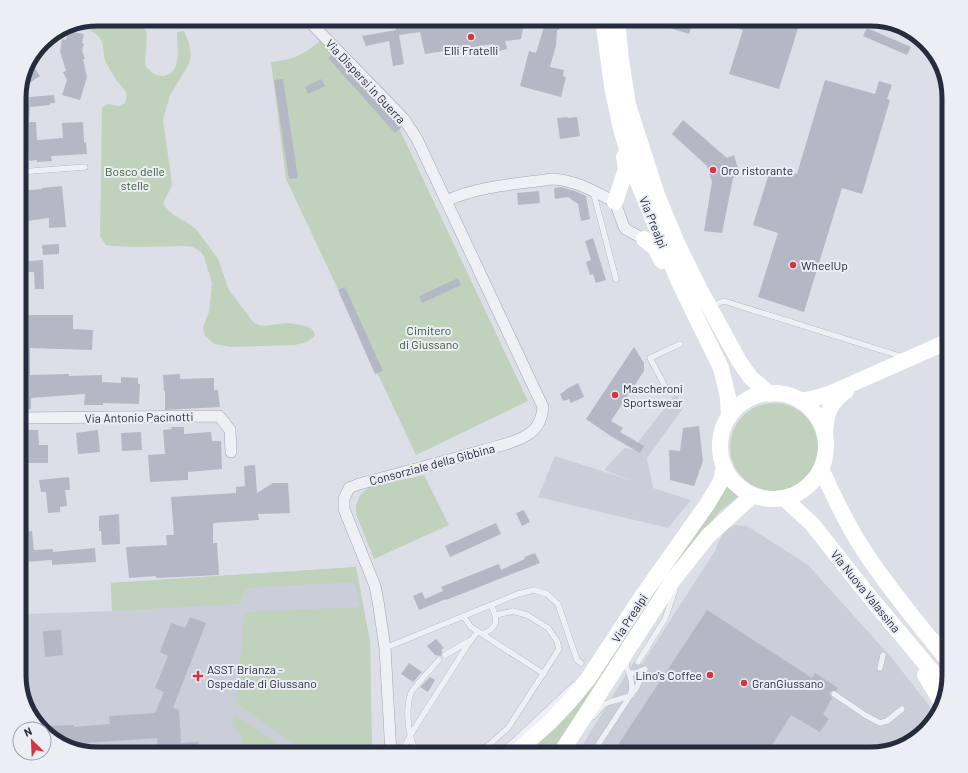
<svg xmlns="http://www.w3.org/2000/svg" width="968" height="773" font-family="Barlow,sans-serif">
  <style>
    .built { fill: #c9ced9 }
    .green { fill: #c0d2bc }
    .building { fill: #b3b8c4 }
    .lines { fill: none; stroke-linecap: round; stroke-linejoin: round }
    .service-casing { stroke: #a1a6b1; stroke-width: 6 }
    .minor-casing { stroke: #a1a6b1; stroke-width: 12 }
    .service { stroke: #eef0f5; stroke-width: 5.5 }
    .minor { stroke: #eef0f5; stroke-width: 11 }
    .secondary { stroke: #fff; stroke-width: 16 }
    .poi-dot { fill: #d63642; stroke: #ebeef5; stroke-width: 1.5 }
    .labels { text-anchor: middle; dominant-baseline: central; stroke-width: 4; stroke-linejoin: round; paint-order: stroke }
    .poi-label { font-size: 12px; fill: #252c3e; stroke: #ebeef5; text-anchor: start }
    .street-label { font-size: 12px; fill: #252c3e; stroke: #ebeef5 }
    .park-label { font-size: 12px; fill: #365b31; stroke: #ebeef5 }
    .rim { fill: none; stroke: #252c3e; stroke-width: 5 }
  </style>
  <rect width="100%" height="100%" fill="#dcdfe7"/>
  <!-- built -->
  <path class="built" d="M677,392V395L683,408L647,458L653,488L691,500L668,528L538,497L555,456L636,482L604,470L624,448L633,449Z
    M735,525L747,526L808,565L891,657L935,713L930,727L905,746L870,754H577L635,660L642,664L715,551L719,541L725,530Z
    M356,567L370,642L372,754H98L46,735L44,729H42L28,710L23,614L112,611L111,583Z"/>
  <!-- green -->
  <path class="green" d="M98,19H141L147,33L145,65C150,71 154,76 163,76C183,74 177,45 177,32L184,31L189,43L191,56L189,64L170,95L163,120L172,184C171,193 162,198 164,206L174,215L186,222L196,229L208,245L218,259L229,290L253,322L262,326L288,323L306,326L312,329L315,334L314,337L307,342L295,345L231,347L215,344L212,342L205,336L203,327L209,312L212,283L204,257L201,252L193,247L187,246L135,247L112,246L106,245L100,236L102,108L107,104L120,106L125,103C129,91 124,90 118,82C116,80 105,62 105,60C103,55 104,47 102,42C99,33 87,31 83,22Z
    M322,39L398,126L528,401L416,455L286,179L271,62C293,60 305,54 322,39Z
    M730 447a44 44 0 1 1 88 0a44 44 0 1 1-88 0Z
    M424,475L449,525L374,559L356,514V506L360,495L369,487Z
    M728,482L743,493L719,512L704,531L554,754H522L716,504L725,490Z
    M356,567L370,642L372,754H351L350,744L300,748L236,703L245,612L360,607L355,582L246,588L240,604L112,611L111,583Z
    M234,714L293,754H241L242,735L232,726Z"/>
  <!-- building -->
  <path class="building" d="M394,19H562L559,30H557L556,45L550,67L564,70L563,76L566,77L561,97L520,86L529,51L536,53L544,27L524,23L521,39L505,41L507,49L495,52L493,44L425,54L420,32L399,35L404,64L393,66L389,41L366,46L362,36L396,30Z
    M648,19H694L689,34L648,21Z
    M713,19H801L779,89L729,74L743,30L713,21Z
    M867,28L911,47L907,55L863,36Z
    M68,31L84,34L82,43L84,44L82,50L85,59H83L87,77L80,100L62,95L67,80L63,72L66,71L60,51L62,39L66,40Z
    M332,55L401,127V128L395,133L328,58Z
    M29,60L40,76L20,89L27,63Z
    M283,79L298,178L289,179L274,80Z
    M321,79L325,86L308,94L305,87Z
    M825,80L875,94L879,81L892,85L887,99L890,100L862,194L842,188L804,312L758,297L778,233L753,225L771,167L797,174Z
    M54,95L55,103H50V105L30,107L29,122H36L37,140L63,138L62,123L83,122L84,142H86L87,154L51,156L52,161L37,162V160L29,161L28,141L20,142L19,98Z
    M567,117L568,118L577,117L580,136L560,139L557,118Z
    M683,120L727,158L734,155L740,175L733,178L722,233L704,231L712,182L707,166L672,134Z
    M62,186L66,227L49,228V218L19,222V208H22L21,191L42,189V188Z
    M561,187L575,191L586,196L590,219L581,221L578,204L568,197L555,199L554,188Z
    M539,191L540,203L518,205L517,193Z
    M593,238L606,280L596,283L593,274L590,275L586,262L591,260L585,241Z
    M59,244V254L43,255L42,245Z
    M43,260L44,289H35L34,272H19V262Z
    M458,278L461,285L422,303L419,296Z
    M345,287L383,371L375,374L338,290Z
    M19,315H73V329L93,330L92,350L30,348V375L69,374V376L102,375V382L121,383V377L138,378V384H140L139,404L103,403V405H84L85,394L31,398V409H19Z
    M634,347L644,363V371L611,421L623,428L620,432L644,446L640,453L609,435L586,419Z
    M180,374V379L214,378V390H218L220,407L165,410V391H164L163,375Z
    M578,383L584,397L571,403L569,399L563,401L560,394L565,391V390Z
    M699,426L703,461L694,486L670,480L669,450L680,451L683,428Z
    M171,427H184V434L211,432L212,441H221L222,469L188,472V480L150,482L148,455L165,454L163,430L172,429Z
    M19,430H38L39,445H48V463H26V447L19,448Z
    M98,430L100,452L78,454L76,433Z
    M141,432L142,450L122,451L121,433Z
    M255,465L257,493L273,483H288L290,513L258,514L259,520L213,523V543H217L219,575L156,578V576L129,578L126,547L167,545L166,535H174L171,497L236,493V487L245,486L244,466Z
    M69,477L70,490H65L67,506L60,507V512L48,513L46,492H41L39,480Z
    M524,510L530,522L522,526L516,513Z
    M119,514L120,544L102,545L101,531H99V516Z
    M496,523L501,534L450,557L445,546Z
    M32,531L34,550L53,549V552L95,548L96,562L52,565V560L24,562L22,532Z
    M535,553L540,563L446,600V599L419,610L413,596L422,592L425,599L443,591L441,587L499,564L501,570L525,559L524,557Z
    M707,610L812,678L815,673L838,688L836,691L833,690L830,692V695L832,698L823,714L829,719L820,732L791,715L772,745L776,748L772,754H612Z
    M190,617L206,623L173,708L179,710L181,743L198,742L199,754H162V752H158L157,738L72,744L48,735L47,726L74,725V727L110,724L109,716L155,713L164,692L155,688L168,656L160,652L171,623L185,628Z
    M61,630L63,655L45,657L43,631Z
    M436,639L444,648L441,650L442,652L441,656L435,655L427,646Z
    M409,663L422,672L413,682L401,674Z
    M430,677L435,680L428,692L420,687Z"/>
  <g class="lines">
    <!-- service casing -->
    <g class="service-casing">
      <path id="service" d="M19,172L85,167
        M593,191L616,279
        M711,306L724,301L903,357
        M666,388L650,358L680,344
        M463,616L471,627L544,674
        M482,634C499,628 498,619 491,605
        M933,634L945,641L949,645
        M385,648L518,594L534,590L547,594L558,604L577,660L581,663
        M445,655L469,641
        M627,662L626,667L629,673H635L645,669
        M638,662L665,619L675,590L674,586
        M880,668L883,655
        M834,694L865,715L880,723L887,721L902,709
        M593,717L603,705L610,702L630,696L637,687L645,669
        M406,754L405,746L411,734L465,649L478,631
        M418,754C408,740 405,710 411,693C414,686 433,667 439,660
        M476,754L490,744L508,728L559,649L557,641L548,628L527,615L513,611L496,615
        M497,754L513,742L574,685
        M592,754L630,696C633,687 632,681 629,673"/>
    </g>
    <!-- minor casing -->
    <g class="minor-casing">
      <path id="minor" d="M307,19L404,119L417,139L543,407C542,418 538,429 527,435C515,443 498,446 484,450C443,462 401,473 359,484L349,488L344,499V509L375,586L378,601L385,648L391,754
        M446,201C479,186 517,184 552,179C576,180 595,192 615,202L624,227L627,230L644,239
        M19,418L219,416L230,430L231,452"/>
    </g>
    <!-- service -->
    <use href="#service" class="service"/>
    <!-- minor -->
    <use href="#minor" class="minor"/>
    <!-- secondary -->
    <path class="secondary" d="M603,19L612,86L621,129L634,173L679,282L721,368L728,397L729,417
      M617,19L621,60L628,105L657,195L677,243L699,288L739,361L751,378L770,394
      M615,202L626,169L624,157
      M644,239L655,248L662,261
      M720 446a53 53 0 1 1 106 0a53 53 0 1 1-106 0Z
      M800,401L812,399L829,394L949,341
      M825,434C826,414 829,403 846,391
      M821,469C833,494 844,519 859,543C885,584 918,623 949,662
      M784,498L812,524L869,596L945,687
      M925,675L940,700
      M514,754L550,722L569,702L588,679L643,595L706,506L721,481L724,467
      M560,754L673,580L708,536L753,495"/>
  </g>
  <!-- markers -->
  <g class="poi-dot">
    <circle cx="471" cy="37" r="4"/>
    <circle cx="713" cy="170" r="4"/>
    <circle cx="793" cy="265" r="4"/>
    <circle cx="615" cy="395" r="4"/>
    <circle cx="710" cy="675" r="4"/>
    <path d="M196 670h4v4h4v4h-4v4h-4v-4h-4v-4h4z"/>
    <circle cx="744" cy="683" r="4"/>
  </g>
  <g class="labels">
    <!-- poi labels -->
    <g class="poi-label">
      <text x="471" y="50" text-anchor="middle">Elli Fratelli</text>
      <text x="721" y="170">Oro ristorante</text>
      <text x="801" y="265">WheelUp</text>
      <text x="623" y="388">Mascheroni<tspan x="623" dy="14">Sportswear</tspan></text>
      <text x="207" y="669">ASST Brianza -<tspan x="207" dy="14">Ospedale di Giussano</tspan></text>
      <text x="702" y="675" text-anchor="end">Lino's Coffee</text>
      <text x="752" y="683">GranGiussano</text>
    </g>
    <!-- street labels -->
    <g class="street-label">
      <text transform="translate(366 81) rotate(47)">Via Dispersi in Guerra</text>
      <text transform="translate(654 222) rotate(68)">Via Prealpi</text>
      <text transform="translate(139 417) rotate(-1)">Via Antonio Pacinotti</text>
      <text transform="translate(432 464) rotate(-15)">Consorziale della Gibbina</text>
      <text transform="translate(866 591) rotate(51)">Via Nuova Valassina</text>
      <text transform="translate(629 618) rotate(-57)">Via Prealpi</text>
    </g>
    <!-- park labels -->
    <g class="park-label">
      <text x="135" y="171">Bosco delle<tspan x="135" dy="14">stelle</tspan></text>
      <text x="429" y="330">Cimitero<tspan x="429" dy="14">di Giussano</tspan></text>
    </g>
  </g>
  <!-- crop -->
  <path d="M0 0H968V773H0ZM98 26H870A72 72 0 0 1 942 98V675A72 72 0 0 1 870 747H98A72 72 0 0 1 26 675V98A72 72 0 0 1 98 26Z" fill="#ebeef5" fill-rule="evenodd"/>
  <path class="rim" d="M98 26H870A72 72 0 0 1 942 98V675A72 72 0 0 1 870 747H98A72 72 0 0 1 26 675V98A72 72 0 0 1 98 26Z"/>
  <!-- north arrow -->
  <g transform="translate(32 741) rotate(336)"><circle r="19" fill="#ebeef5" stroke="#9ca0ac"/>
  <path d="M0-3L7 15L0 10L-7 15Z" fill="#d63642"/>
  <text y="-6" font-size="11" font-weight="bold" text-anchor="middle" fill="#252c3e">N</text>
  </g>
</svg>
